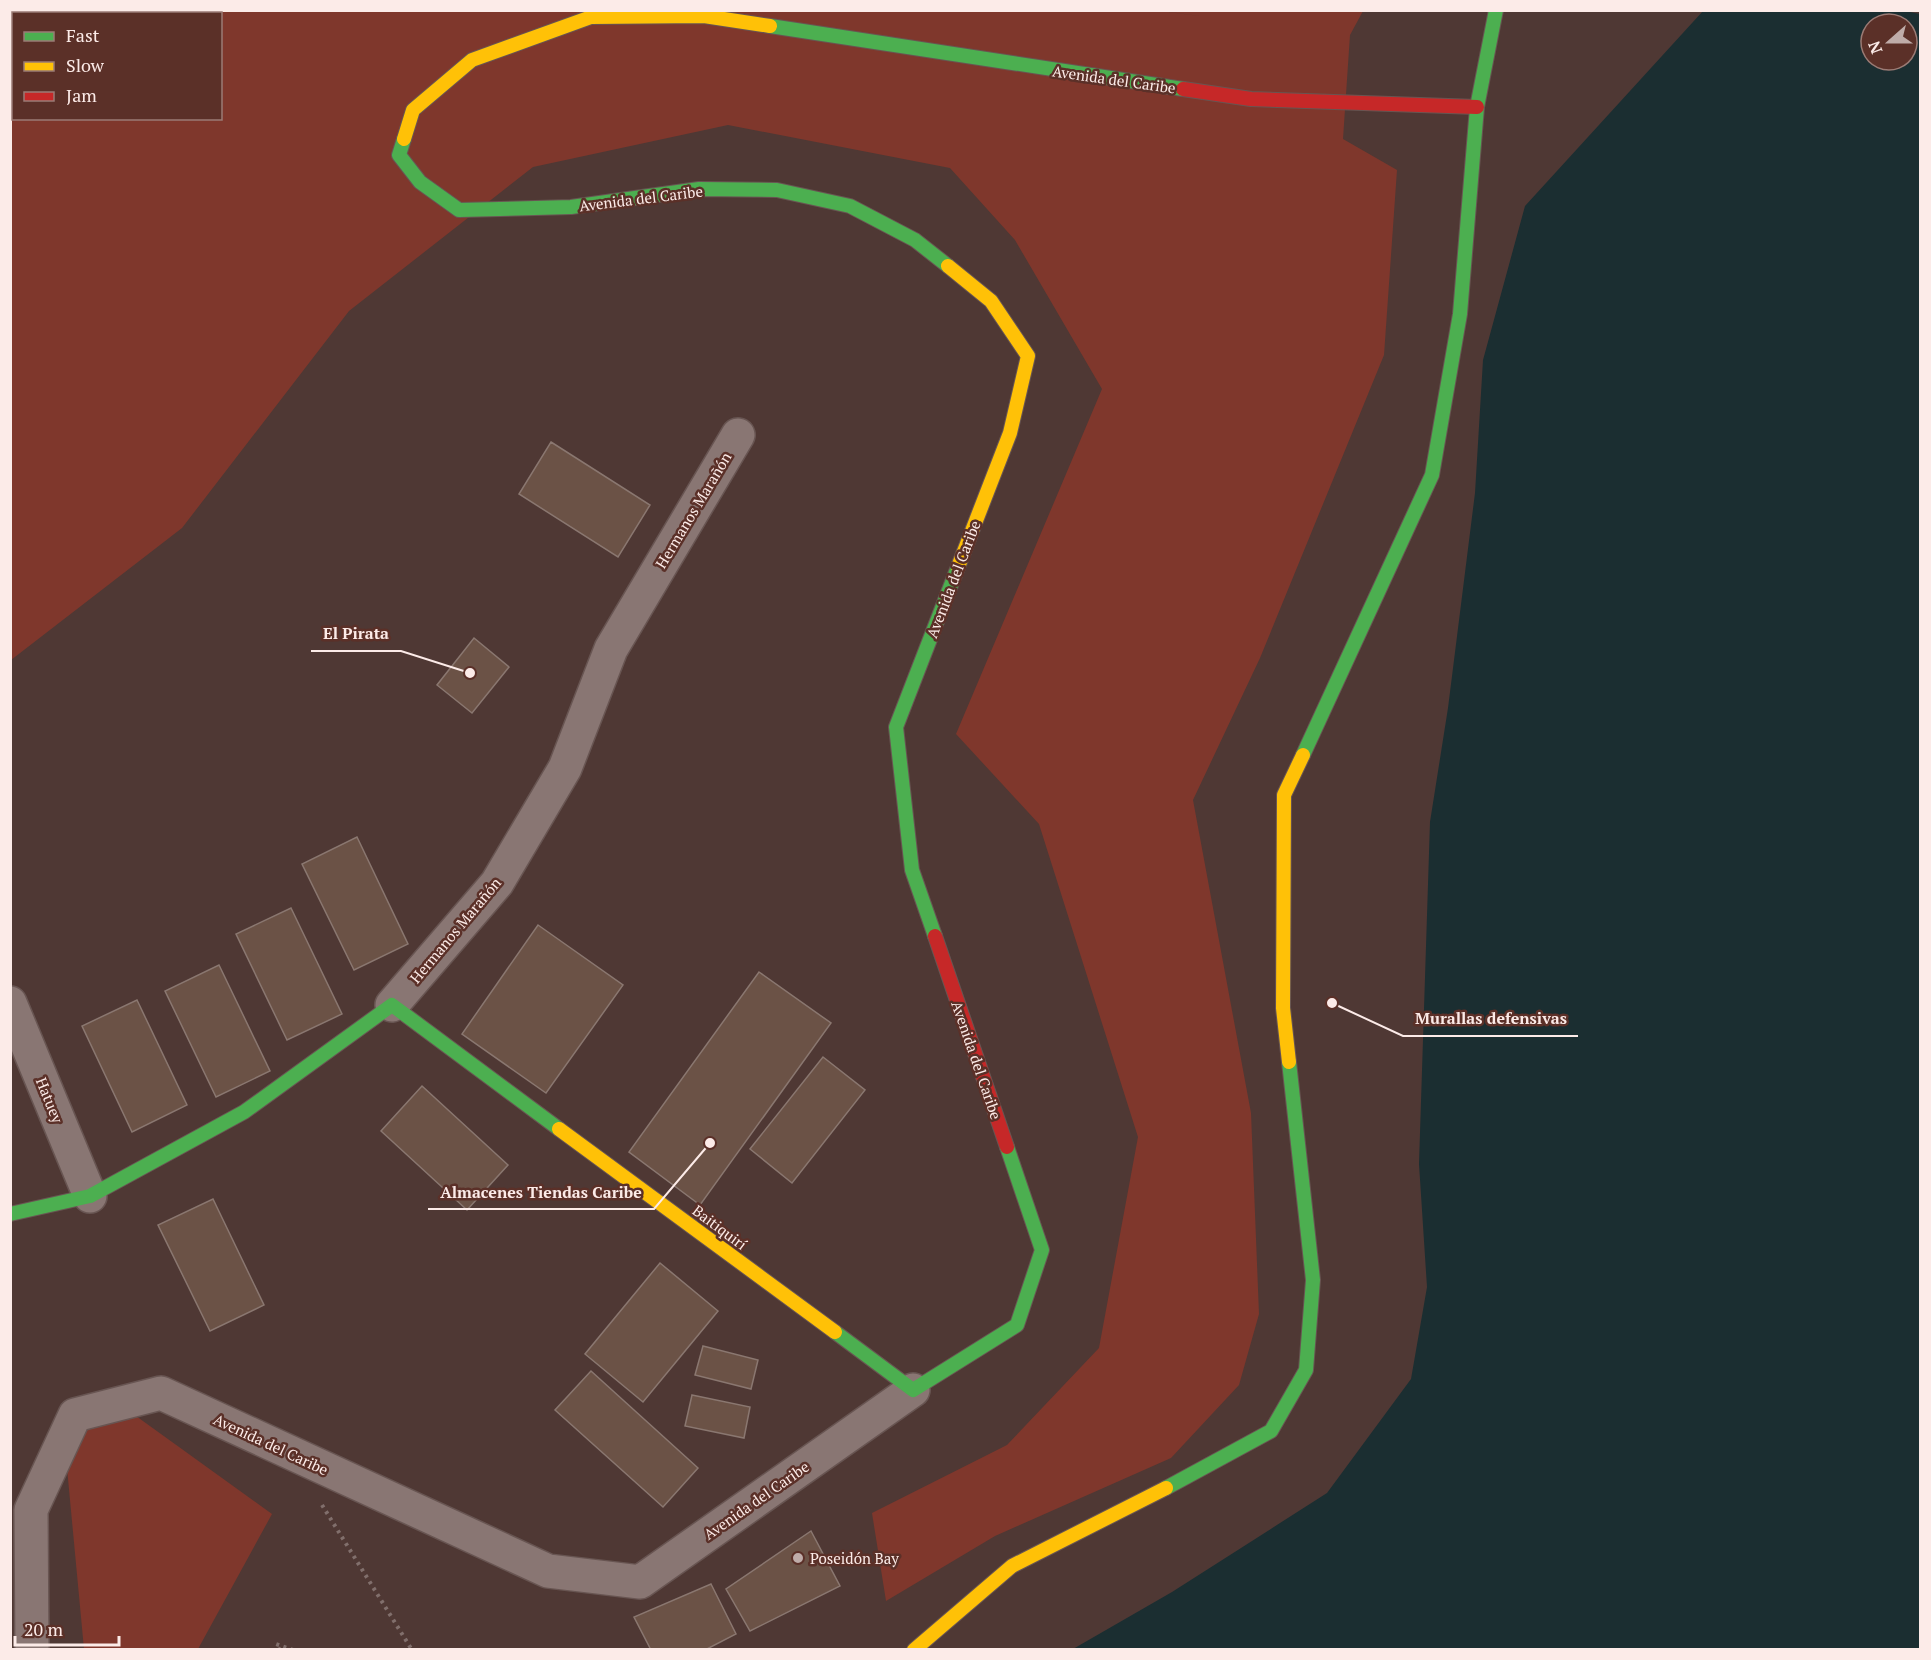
<svg xmlns="http://www.w3.org/2000/svg" width="1931" height="1660" font-family="'PT Serif',serif">
  <style>
    .green { fill: #7f372c; fill-rule: evenodd }
    .water { fill: #1b2e31; fill-rule: evenodd }
    .building { fill: #6b5246; stroke: #8a7770; stroke-width: 1.5 }
    .lines { fill: none; stroke-linecap: round; stroke-linejoin: round }
    .street-casing { stroke: #685552; stroke-width: 36 }
    .fast-casing { stroke: #685552; stroke-width: 16 }
    .slow-casing { stroke: #685552; stroke-width: 16 }
    .jam-casing { stroke: #685552; stroke-width: 16 }
    .path { stroke: #816f6c; stroke-width: 4; stroke-dasharray: 3 4.5; stroke-linecap: butt }
    .street { stroke: #897673; stroke-width: 33 }
    .fast { stroke: #4caf50; stroke-width: 14 }
    .slow { stroke: #ffc107; stroke-width: 14 }
    .jam { stroke: #c62828; stroke-width: 14 }
    .poi-dot { fill: #bfaca9; stroke: #5b3028; stroke-width: 2 }
    .labels { text-anchor: middle; dominant-baseline: central; stroke-width: 5; stroke-linejoin: round; paint-order: stroke }
    .street-label { font-size: 15px; fill: #fcebe8; stroke: #5b3028 }
    .poi-label { font-size: 15px; fill: #fcebe8; stroke: #5b3028; text-anchor: start }
    .leader { fill: none; stroke: #fcebe8; stroke-width: 2 }
    .callout-dot { fill: #fcebe8; stroke: #5b3028; stroke-width: 2 }
    .callout-label { font-size: 16px; text-anchor: middle; font-weight: bold; fill: #fcebe8; stroke: #5b3028; stroke-width: 5; stroke-linejoin: round; paint-order: stroke }
  </style>
  <rect width="100%" height="100%" fill="#4f3834"/>
  <!-- green -->
  <path class="green" d="M1153,10L1207,17L1162,11H1363L1350,35L1343,139L1397,170L1384,355L1260,658L1193,800L1251,1113L1259,1314L1239,1385L1171,1458L995,1536L886,1601L872,1513L1007,1445L1099,1348L1138,1137L1039,824L956,734L1102,389L1015,240L950,168L728,125L533,167L349,311L182,528L11,660V11ZM14,14H220V118H14Z
    M136,1416L272,1514L198,1649H84L64,1436Z"/>
  <!-- water -->
  <path class="water" d="M1900,10L1920,14V1649H1073L1172,1592L1327,1493L1411,1379L1427,1287L1419,1164L1430,822L1448,708L1475,493L1483,360L1525,206L1703,11ZM1871,24H1907V60H1871Z"/>
  <!-- building -->
  <path class="building" d="M551,442L650,505L618,557L519,494Z
    M474,638L509,667L472,713L437,685Z
    M357,837L408,944L354,970L302,864Z
    M291,908L342,1014L287,1040L236,934Z
    M538,925L623,985L546,1093L462,1034Z
    M219,965L270,1071L216,1097L165,991Z
    M759,972L831,1023L700,1205L629,1152Z
    M137,1000L187,1105L132,1132L82,1026Z
    M823,1057L865,1090L792,1183L750,1149Z
    M422,1086L508,1165L467,1210L381,1131Z
    M213,1199L264,1305L210,1331L158,1225Z
    M660,1263L718,1311L643,1402L585,1354Z
    M703,1346L758,1360L751,1389L695,1375Z
    M591,1371L698,1468L663,1507L555,1410Z
    M692,1395L750,1407L744,1438L685,1426Z
    M811,1531L840,1586L750,1631L726,1589Z
    M711,1584L736,1634L705,1650H651L634,1617Z"/>
  <g class="lines">
    <!-- street casing -->
    <g class="street-casing">
      <path id="street" d="M10,1003L90,1196
        M392,1005L497,883L565,768L611,649L738,435
        M32,1650L31,1510L75,1415L161,1393L548,1571L640,1582L913,1390"/>
    </g>
    <!-- fast casing -->
    <g class="fast-casing">
      <path id="fast" d="M770,26L1183,89
        M404,139L399,155L420,182L459,210L571,207L699,189L777,190L850,206L915,240L948,266
        M1303,755L1432,475L1460,314L1477,107L1496,10
        M935,936L912,870L896,727L958,567
        M10,1214L90,1196L244,1112L392,1005L559,1129
        M835,1332L913,1390L1017,1325L1042,1250L1007,1147
        M1166,1488L1271,1431L1306,1370L1313,1280L1289,1062"/>
    </g>
    <!-- slow casing -->
    <g class="slow-casing">
      <path id="slow" d="M404,139L413,110L472,60L591,17L704,16L770,26
        M948,266L991,301L1028,356L1010,433L958,567
        M1289,1062L1283,1008L1284,795L1303,755
        M559,1129L835,1332
        M914,1650L1012,1566L1166,1488"/>
    </g>
    <!-- jam casing -->
    <g class="jam-casing">
      <path id="jam" d="M1183,89L1251,99L1477,107
        M935,936L1007,1147"/>
    </g>
    <!-- path -->
    <path class="path" d="M322,1505L412,1650
      M280,1650L276,1644L293,1650"/>
    <!-- street -->
    <use href="#street" class="street"/>
    <!-- fast -->
    <use href="#fast" class="fast"/>
    <!-- slow -->
    <use href="#slow" class="slow"/>
    <!-- jam -->
    <use href="#jam" class="jam"/>
  </g>
  <!-- markers -->
  <circle class="poi-dot" cx="798" cy="1558" r="6"/>
  <g class="labels">
    <!-- street labels -->
    <g class="street-label">
      <text transform="translate(1114 79) rotate(8)">Avenida del Caribe</text>
      <text transform="translate(641 198) rotate(-7)">Avenida del Caribe</text>
      <text transform="translate(693 510) rotate(-59)">Hermanos Marañón</text>
      <text transform="translate(953 579) rotate(-69)">Avenida del Caribe</text>
      <text transform="translate(455 930) rotate(-50)">Hermanos Marañón</text>
      <text transform="translate(977 1060) rotate(71)">Avenida del Caribe</text>
      <text transform="translate(50 1100) rotate(68)">Hatuey</text>
      <text transform="translate(720 1227) rotate(37)">Baitiquirí</text>
      <text transform="translate(271 1444) rotate(25)">Avenida del Caribe</text>
      <text transform="translate(756 1500) rotate(-35)">Avenida del Caribe</text>
    </g>
    <!-- poi labels -->
    <g class="poi-label">
      <text x="810" y="1558">Poseidón Bay</text>
    </g>
  </g>
  <!-- callouts -->
  <path class="leader" d="M470 673L401 651H311M1332 1003L1403 1036H1578M710 1143L654 1209H428"/>
  <g class="callout-dot">
    <circle cx="470" cy="673" r="6"/>
    <circle cx="1332" cy="1003" r="6"/>
    <circle cx="710" cy="1143" r="6"/>
  </g>
  <g class="callout-label">
    <text x="356" y="639">El Pirata</text>
    <text x="1491" y="1024">Murallas defensivas</text>
    <text x="541" y="1198">Almacenes Tiendas Caribe</text>
  </g>
  <!-- border -->
  <rect width="1931" height="1660" fill="none" stroke="#fcebe8" stroke-width="24"/>
  <!-- legend -->
  <rect x="12" y="12" width="210" height="108" fill="#5b3028" stroke="#9b7b75" stroke-width="1.5"/>
  <rect x="24" y="32" width="30" height="9" fill="#4caf50" stroke="#9b7b75" stroke-width="1.5"/>
  <text x="66" y="42" font-size="18" fill="#fcebe8">Fast</text>
  <rect x="24" y="62" width="30" height="9" fill="#ffc107" stroke="#9b7b75" stroke-width="1.5"/>
  <text x="66" y="72" font-size="18" fill="#fcebe8">Slow</text>
  <rect x="24" y="92" width="30" height="9" fill="#c62828" stroke="#9b7b75" stroke-width="1.5"/>
  <text x="66" y="102" font-size="18" fill="#fcebe8">Jam</text>
  <!-- north arrow -->
  <g transform="translate(1889 42) rotate(249)"><circle r="28" fill="#5b3028" stroke="#9b7b75" stroke-width="1.5"/>
  <path d="M0-4.5L10 22L0 15L-10 22Z" fill="#bfaca9"/>
  <text y="-9" font-size="16" font-weight="bold" text-anchor="middle" fill="#fcebe8">N</text>
  </g>
  <!-- scale -->
  <path d="M15 1636v9h104v-9" fill="none" stroke="#fcebe8" stroke-width="3"/>
  <text x="24" y="1636" font-size="18" fill="#fcebe8" stroke="#5b3028" stroke-width="4.5" paint-order="stroke">20 m</text>
</svg>
